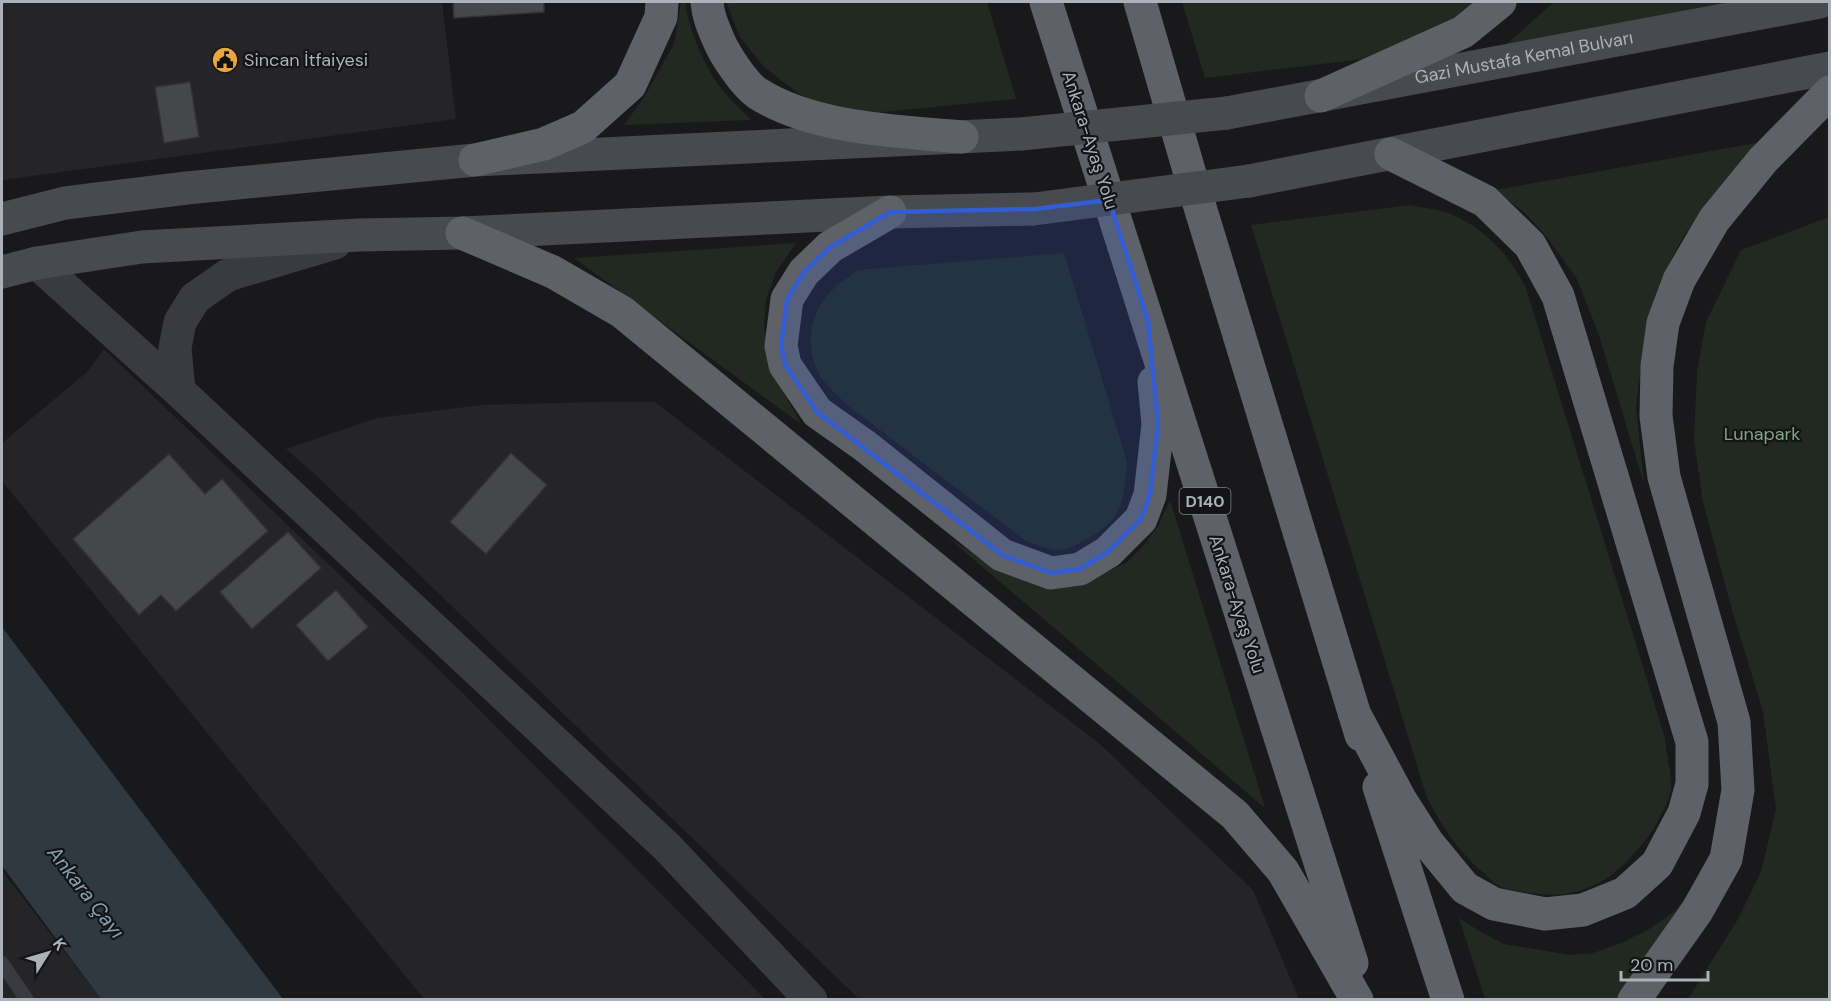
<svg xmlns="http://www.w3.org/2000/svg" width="1831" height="1001" font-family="'DM Sans',sans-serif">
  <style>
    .built { fill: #252528 }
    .green { fill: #212921 }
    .water { fill: #2f393f }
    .building { fill: #46474b; stroke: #333337; stroke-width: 1.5 }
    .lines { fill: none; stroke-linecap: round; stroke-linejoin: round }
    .service { stroke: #3a3b40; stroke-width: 14 }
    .tertiary { stroke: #3a3b40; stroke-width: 33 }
    .secondary { stroke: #484a50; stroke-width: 33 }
    .trunk { stroke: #5e6168; stroke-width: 33 }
    .secondary-bridge { stroke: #484a50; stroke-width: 33 }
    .marked { fill: #325dd4; fill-opacity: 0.2; stroke: #325dd4; stroke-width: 4.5; stroke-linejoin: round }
    .labels { text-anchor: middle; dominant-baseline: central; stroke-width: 4.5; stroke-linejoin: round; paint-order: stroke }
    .shield { fill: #141416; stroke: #7e8289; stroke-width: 1.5 }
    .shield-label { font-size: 16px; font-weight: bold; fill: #acb1ba }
    .street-label { font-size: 18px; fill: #acb1ba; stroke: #141416 }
    .poi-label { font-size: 18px; fill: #acb1ba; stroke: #141416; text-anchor: start }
    .park-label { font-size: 18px; fill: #84a483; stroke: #141416 }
    .water-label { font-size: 20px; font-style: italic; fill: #84a1b3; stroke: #141416 }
  </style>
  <rect width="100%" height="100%" fill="#19191b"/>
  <!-- built -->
  <path class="built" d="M2,2H442L456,119L2,180Z
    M104,349L461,691L765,999H424L2,481V443L87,372Z
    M597,402H655L1100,744L1253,890L1299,999H859L320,479L286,449L377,418L481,405Z
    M2,871L98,995L101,999H2Z"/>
  <!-- green -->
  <path class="green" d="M681,2H685C689,28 700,55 713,77C723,93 739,107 751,120L624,125L643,99L674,44Z
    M726,2H987L1016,99L851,115L818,106L794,90L764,67L740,37Z
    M1182,2H1479L1458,20L1363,59L1205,78Z
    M1554,2H1753L1500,50Z
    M1767,141L1721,191L1684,235L1661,280L1646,327L1636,407L1644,484L1599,335L1577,279L1546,236L1524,212L1495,190Z
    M1410,205C1423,208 1439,209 1451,214C1486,229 1509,255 1526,288L1665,738C1666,750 1672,778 1671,789C1669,803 1656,826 1647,838C1616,879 1584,901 1530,893C1520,892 1507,890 1499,886C1494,884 1489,878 1485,874C1457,851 1444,829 1427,798L1251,225Z
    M1829,217V999H1688L1738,919L1761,872L1776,809L1763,712L1730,603L1703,502L1694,440L1697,372L1706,322L1741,250Z
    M796,243L776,272L766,300L764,327L774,376L802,425L574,258Z
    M1064,253L1127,462C1124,500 1123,521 1085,540C1078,544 1066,550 1058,550C1049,550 1036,544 1026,541L847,405C839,396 827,387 821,377C802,345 810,307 839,284C845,279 852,275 858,270Z
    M1170,500L1265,808L945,535L984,561L1082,583L1126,563L1144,545L1158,526Z
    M1708,866L1628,999H1485L1459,918L1481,932L1504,944L1570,955L1593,953L1621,943L1651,928L1675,911Z"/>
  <!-- water -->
  <path class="water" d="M2,627L283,999H101L2,866Z"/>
  <!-- building -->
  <path class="building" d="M453,2H544V12L454,18Z
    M190,82L199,137L164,143L155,87Z
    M511,453L547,485L486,554L450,522Z
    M169,454L205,494L222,479L268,531L176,611L161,595L139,615L73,539Z
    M288,532L321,568L252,629L220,592Z
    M336,590L368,627L328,661L296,625Z"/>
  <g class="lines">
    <!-- service -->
    <path class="service" d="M2,963L27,1000"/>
    <!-- tertiary -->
    <path class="tertiary" d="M37,263L179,391L667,847L811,1000
      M179,391L175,348L180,322L195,298L228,275L335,243"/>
    <!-- secondary -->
    <g class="secondary">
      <path id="s1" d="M1227,113L1820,2"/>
      <path d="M1249,181L1830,68"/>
      <path d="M2,219L65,203L187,188L475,160L1021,134"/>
      <path d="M2,272L37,263L142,247L359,235L462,233L890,212L1034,209"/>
    </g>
    <!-- trunk -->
    <path class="trunk" d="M707,2C708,16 713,27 719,41C725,55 744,84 757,93C813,129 897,131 962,137
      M1046,2L1352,963
      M1140,2L1193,184L1361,735
      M1321,96L1463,32L1500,2
      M475,160L544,144L583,127L630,85L661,17L662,2
      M890,212L830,247L804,272L787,299L781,346L785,365L817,412L865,446L1002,555L1051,573L1080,569L1108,552L1141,519L1150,495L1158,424L1154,382
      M462,233L553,272L622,312L1235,815L1283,871L1357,1000
      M1354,713L1400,799L1428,843L1465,888L1494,904L1545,914L1583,910L1625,893L1657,864L1684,813L1692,784V742L1558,296L1530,245L1485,201L1391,154
      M1379,787L1448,1000
      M1634,1000L1697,911L1726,859L1738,790L1734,722L1664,477L1656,416L1657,366L1663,323L1679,280L1714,220L1763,160L1830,92"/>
    <!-- secondary-bridge -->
    <path class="secondary-bridge" d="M1021,134L1227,113
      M1034,209L1249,181"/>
  </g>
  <!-- marked area -->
  <path class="marked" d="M1109,200L1148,321L1158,424L1150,495L1141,519L1108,552L1080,569L1051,573L1002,555L817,412L785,365L781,346L787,299L804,272L830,247L890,212L1034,209Z"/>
  <!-- icons -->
  <defs>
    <g id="civic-disc" transform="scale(1.35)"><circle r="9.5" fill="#eca640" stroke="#141416"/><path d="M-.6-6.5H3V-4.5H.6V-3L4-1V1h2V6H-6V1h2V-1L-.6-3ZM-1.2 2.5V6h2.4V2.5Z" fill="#111"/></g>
  </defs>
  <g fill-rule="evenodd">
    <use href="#civic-disc" x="225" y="60"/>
  </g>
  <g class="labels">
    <!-- shield labels -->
    <rect class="shield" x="1179.5" y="488" width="51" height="26" rx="4.5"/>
    <g class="shield-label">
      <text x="1205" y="501">D140</text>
    </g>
    <!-- street labels -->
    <g class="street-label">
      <text stroke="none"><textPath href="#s1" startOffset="302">Gazi Mustafa Kemal Bulvarı</textPath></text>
      <text transform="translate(1090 140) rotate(72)">Ankara-Ayaş Yolu</text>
      <text transform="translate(1237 604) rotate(72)">Ankara-Ayaş Yolu</text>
    </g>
    <!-- poi labels -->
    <g class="poi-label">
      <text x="244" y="60">Sincan İtfaiyesi</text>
    </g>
    <!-- park labels -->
    <g class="park-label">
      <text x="1762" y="434">Lunapark</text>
    </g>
    <!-- water labels -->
    <g class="water-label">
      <text transform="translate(86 892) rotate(52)">Ankara Çayı</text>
    </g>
  </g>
  <!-- border -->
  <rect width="1831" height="1001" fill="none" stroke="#acb1ba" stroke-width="6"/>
  <!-- north arrow -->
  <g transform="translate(48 953) rotate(53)" stroke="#141416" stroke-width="4.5" paint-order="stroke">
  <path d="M0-4.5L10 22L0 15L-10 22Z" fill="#acb1ba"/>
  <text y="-9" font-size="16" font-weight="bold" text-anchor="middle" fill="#acb1ba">K</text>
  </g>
  <!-- scale -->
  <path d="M1621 971v9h87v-9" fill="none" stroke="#acb1ba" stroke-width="3"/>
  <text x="1630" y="971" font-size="18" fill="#acb1ba" stroke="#141416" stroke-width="4.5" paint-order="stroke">20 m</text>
</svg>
